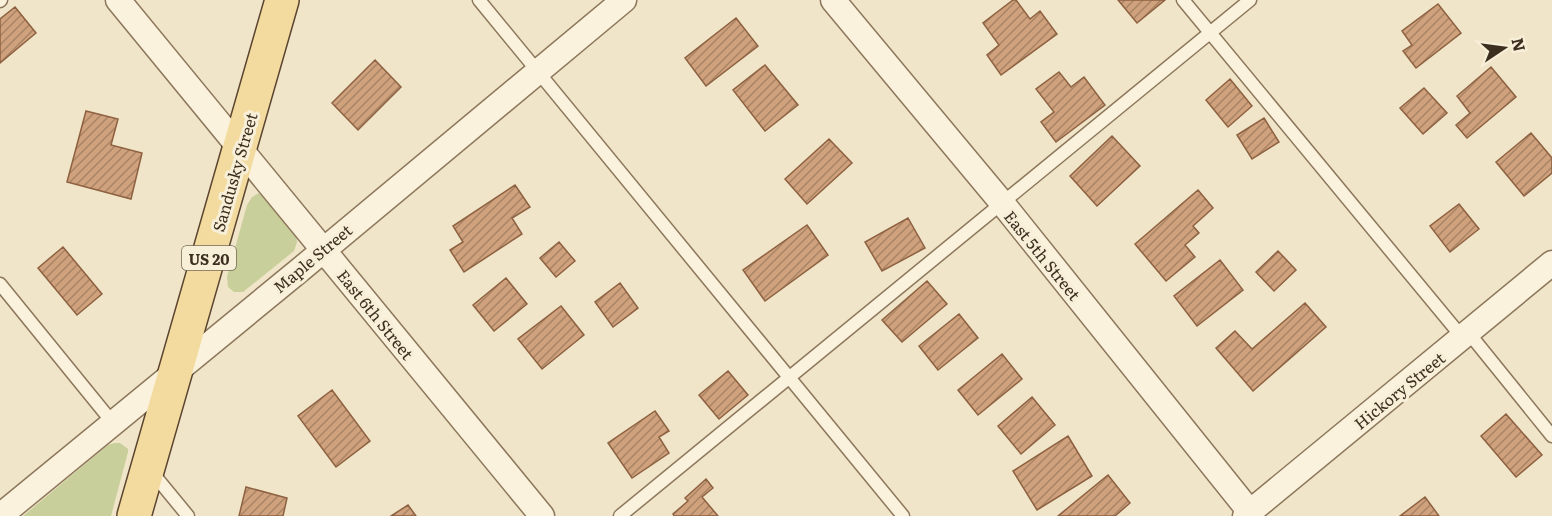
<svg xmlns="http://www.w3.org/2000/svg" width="1552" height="516" font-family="Literata,serif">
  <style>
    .grass { fill: #c8cf9b }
    .building { fill: url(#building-hatch); stroke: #8d6141; stroke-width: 1.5 }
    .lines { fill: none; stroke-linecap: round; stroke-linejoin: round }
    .service-casing { stroke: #8d775c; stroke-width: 15 }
    .minor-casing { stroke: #8d775c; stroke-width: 27 }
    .primary-casing { stroke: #5b4530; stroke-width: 36 }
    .service { stroke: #faf2dc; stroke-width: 12 }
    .minor { stroke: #faf2dc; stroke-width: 24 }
    .primary { stroke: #f3db9f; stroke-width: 33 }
    .labels { text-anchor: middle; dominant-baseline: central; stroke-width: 6; stroke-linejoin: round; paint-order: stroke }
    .shield { fill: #f7efd8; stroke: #756957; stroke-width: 1.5 }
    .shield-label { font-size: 15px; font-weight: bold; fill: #3d2f20 }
    .street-label { font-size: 16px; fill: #3d2f20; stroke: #f7efd8 }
  </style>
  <defs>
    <pattern id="building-hatch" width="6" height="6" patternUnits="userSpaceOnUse" patternTransform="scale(1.5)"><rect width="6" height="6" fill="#cfa17c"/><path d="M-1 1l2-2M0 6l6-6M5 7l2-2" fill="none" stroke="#a98465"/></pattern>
  </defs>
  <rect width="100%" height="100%" fill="#f0e5c8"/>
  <!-- grass -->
  <path class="grass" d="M259,193L264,194L296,234L297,242L294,251L243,292H234L228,287L227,277L247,205L252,197Z
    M115,443H120L128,449V452L111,516H23L108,445Z"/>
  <!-- building -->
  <path class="building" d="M1013,0H1016L1030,19L1040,11L1057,34L1001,75L987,55L999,45L983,23Z
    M1118,0H1165L1137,23Z
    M1438,4L1461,33L1416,68L1403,51L1412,45L1402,31Z
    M15,7L36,33L0,63V19Z
    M736,18L758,46L706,86L685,58Z
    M375,60L401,87L358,130L332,103Z
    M765,65L798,105L765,131L733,90Z
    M1491,67L1516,97L1467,138L1456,125L1470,113L1457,96Z
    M1059,72L1071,87L1084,77L1105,105L1056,142L1041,122L1054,112L1036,89Z
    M1230,79L1252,106L1228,127L1206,100Z
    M1424,88L1447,113L1423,134L1400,108Z
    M86,111L118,119L111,145L142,153L131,199L67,182Z
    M1264,118L1279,142L1252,159L1237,135Z
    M1531,133L1552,158V173L1524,196L1496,162Z
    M1112,136L1140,166L1097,206L1070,176Z
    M829,139L852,163L807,204L785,179Z
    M515,185L530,207L512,218L522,234L464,272L450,250L463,242L453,226Z
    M1198,190L1213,208L1193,226L1199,233L1185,245L1195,257L1166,281L1135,244Z
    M1459,204L1479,229L1450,252L1430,226Z
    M908,218L925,248L882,271L865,242Z
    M807,225L828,255L765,301L743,270Z
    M559,242L575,261L556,277L540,258Z
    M63,247L102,294L77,315L38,268Z
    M1278,251L1296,270L1274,291L1256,272Z
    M1220,260L1243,290L1197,326L1174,296Z
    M506,278L527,304L494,331L473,305Z
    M927,281L947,304L902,342L882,320Z
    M620,283L638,308L613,327L595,302Z
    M1305,303L1326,327L1253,391L1216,348L1235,331L1252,349Z
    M561,306L584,335L542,369L518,339Z
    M959,314L978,338L938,370L919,346Z
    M1002,354L1022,379L978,415L958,390Z
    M728,371L748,395L719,419L699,395Z
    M332,390L370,441L336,467L298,416Z
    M1032,397L1055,425L1021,454L998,426Z
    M655,411L669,431L659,437L669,453L632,478L608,443Z
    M1506,414L1542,455L1516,477L1481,436Z
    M1068,436L1092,476L1037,510L1013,471Z
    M1108,475L1130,503L1115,516H1058Z
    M706,479L713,488L702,497L718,516H674L673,514L688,501L685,498Z
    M246,487L287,498L283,516H239Z
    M1425,497L1439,516H1400Z
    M408,505L416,516H391Z"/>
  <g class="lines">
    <!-- service casing -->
    <g class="service-casing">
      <path id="service" d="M479,0L903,516
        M1183,0L1462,337
        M0,1L1,0
        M0,284L113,423
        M1468,332L1552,436
        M151,471L188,516
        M620,516L1250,0"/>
    </g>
    <!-- minor casing -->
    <g class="minor-casing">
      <path id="minor" d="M118,0L542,516
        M833,0L1003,204L1250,512
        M0,516L301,269L624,0
        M1245,516L1552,263"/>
    </g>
    <!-- primary casing -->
    <g class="primary-casing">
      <path id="primary" d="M134,516L282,0"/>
    </g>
    <!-- service -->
    <use href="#service" class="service"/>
    <!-- minor -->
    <use href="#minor" class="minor"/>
    <!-- primary -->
    <use href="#primary" class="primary"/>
  </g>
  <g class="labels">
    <!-- shield labels -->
    <rect class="shield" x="182" y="246" width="54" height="24" rx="4.5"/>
    <g class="shield-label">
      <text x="209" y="258">US 20</text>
    </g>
    <!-- street labels -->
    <g class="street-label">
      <text transform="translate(234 172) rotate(-74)">Sandusky Street</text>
      <text transform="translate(1043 255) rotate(51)">East 5th Street</text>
      <text transform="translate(312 258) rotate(-40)">Maple Street</text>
      <text transform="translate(376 314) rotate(51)">East 6th Street</text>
      <text transform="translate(1399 390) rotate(-39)">Hickory Street</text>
    </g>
  </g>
  <!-- north arrow -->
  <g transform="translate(1504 48) rotate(77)" stroke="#f7efd8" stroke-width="4.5" paint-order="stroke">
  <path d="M0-4.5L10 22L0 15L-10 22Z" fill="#3d2f20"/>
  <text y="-9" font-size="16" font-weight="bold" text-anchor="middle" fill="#3d2f20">N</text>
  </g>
</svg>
